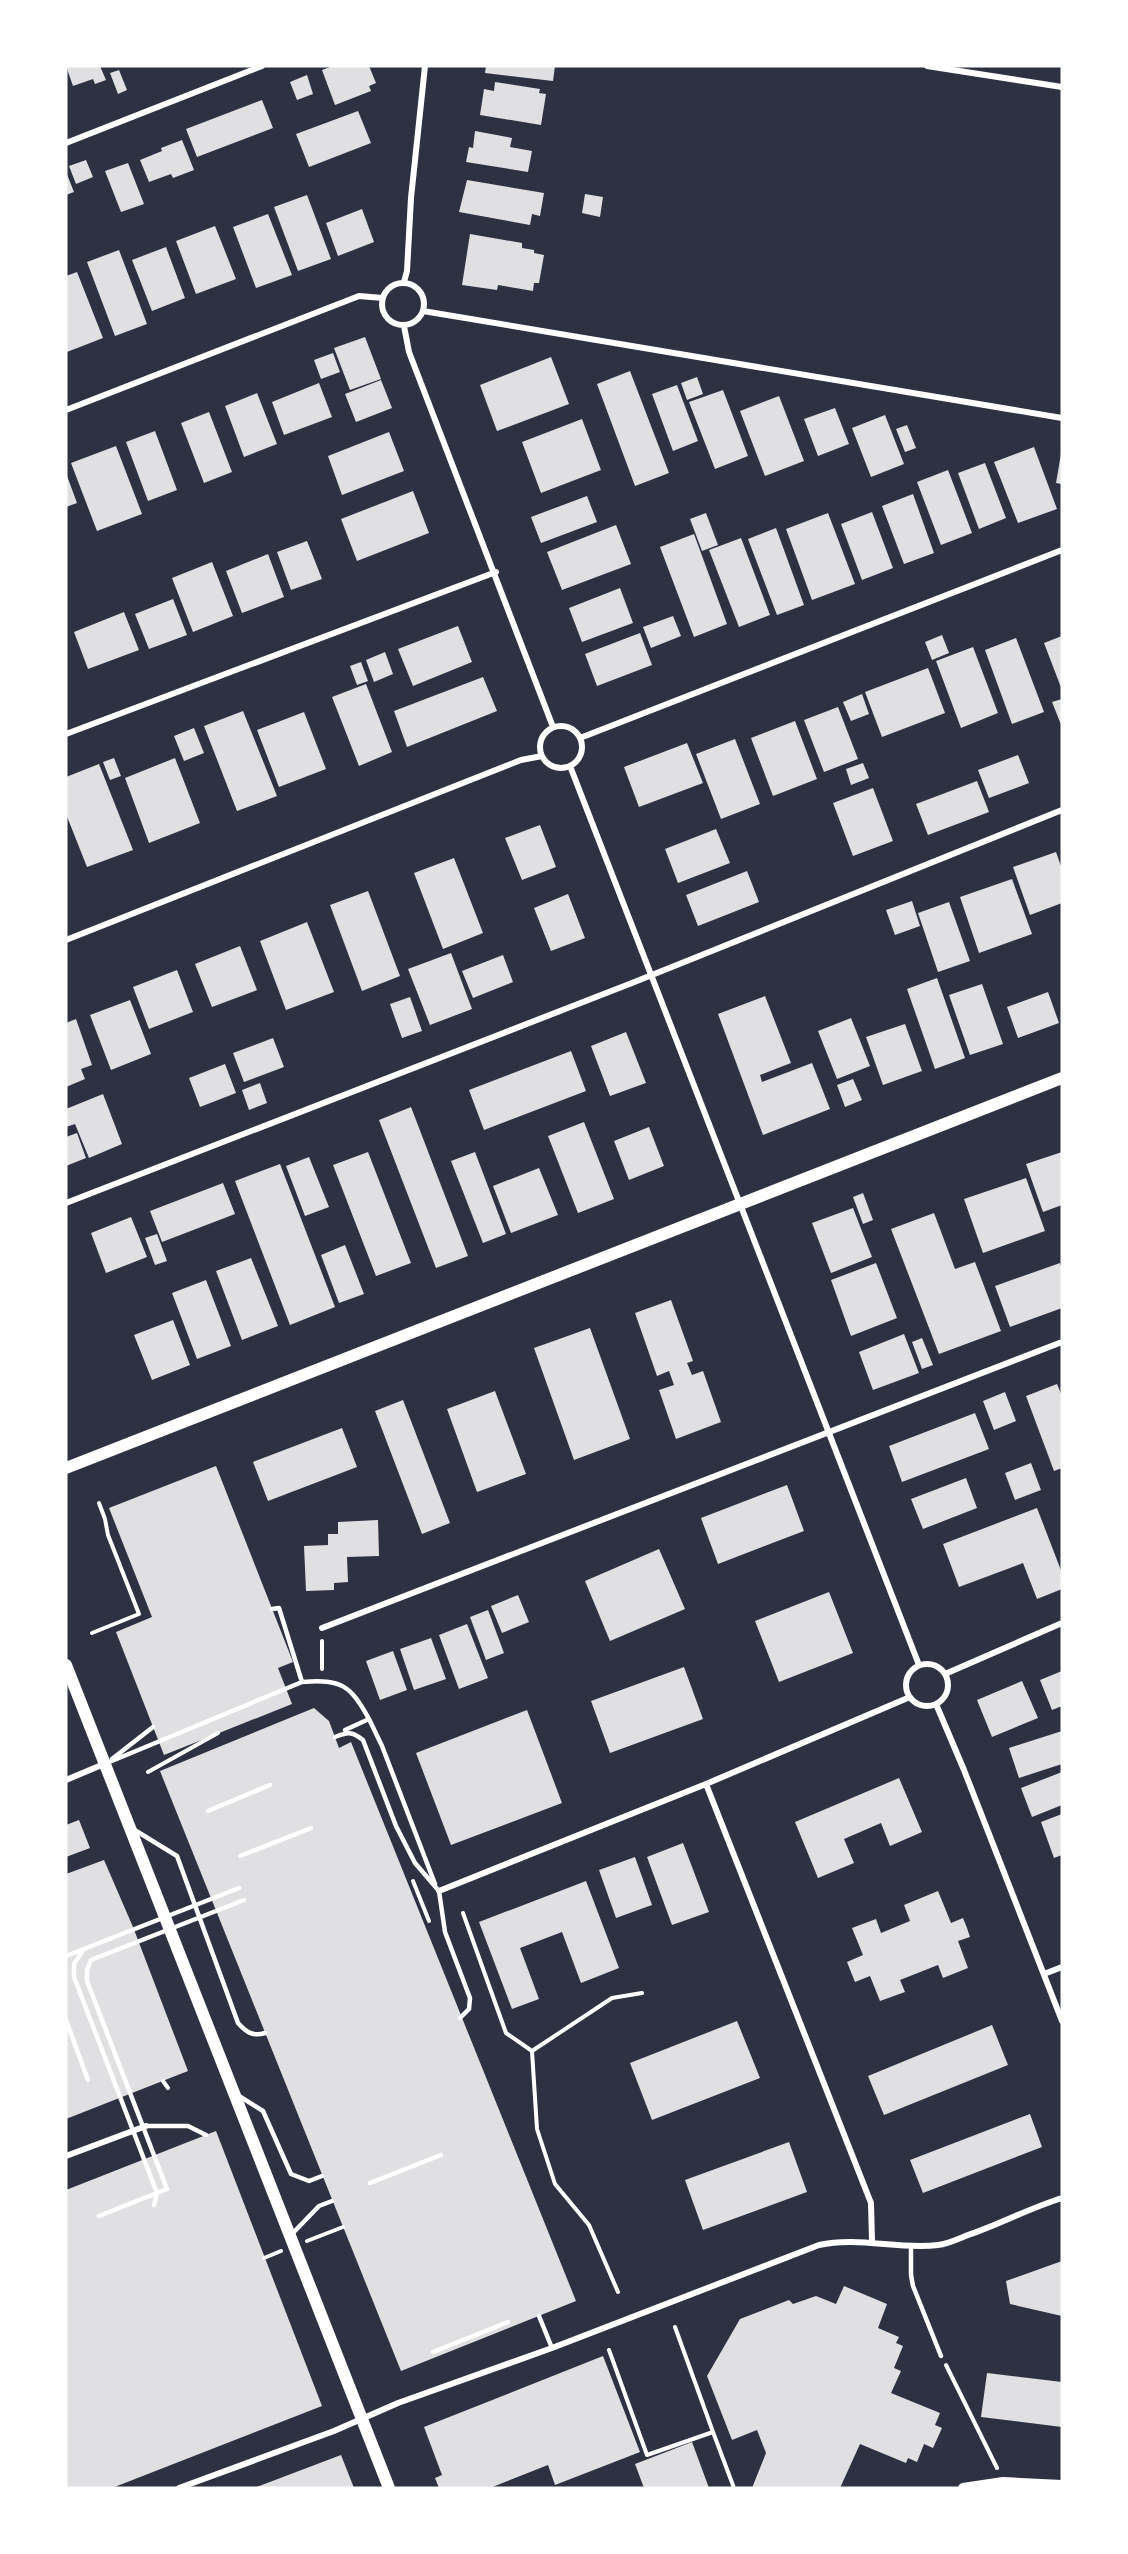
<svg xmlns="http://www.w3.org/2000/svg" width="1128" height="2554" font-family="Mulish,sans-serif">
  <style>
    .building { fill: #e0e0e3 }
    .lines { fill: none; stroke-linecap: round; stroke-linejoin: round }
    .path { stroke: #fff; stroke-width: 4 }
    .service { stroke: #fff; stroke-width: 4.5 }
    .minor { stroke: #fff; stroke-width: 6 }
    .tertiary { stroke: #fff; stroke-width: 10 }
    .secondary { stroke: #fff; stroke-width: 12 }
  </style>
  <rect width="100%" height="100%" fill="#2d3142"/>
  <!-- building -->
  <path class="building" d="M66,66H100L106,80L95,84L93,79L73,86Z
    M333,66H369L376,83L369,86L371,91L335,105L322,70Z
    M486,66H555L553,81L485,73Z
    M119,70L127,90L118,94L110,73Z
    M307,75L313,94L297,100L290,82Z
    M495,82L540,89L539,93L546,94L541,125L480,115L484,89L494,91Z
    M262,100L273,128L197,157L186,129Z
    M358,111L371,143L309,167L296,134Z
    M475,131L512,138L510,147L532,151L528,172L466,162L469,147L473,148Z
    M182,140L194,170L173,178L171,174L149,182L140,160L162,151L161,148Z
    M86,160L93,177L76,184L69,166Z
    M128,163L144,204L121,212L105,171Z
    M66,172L74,192L66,195Z
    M467,180L544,193L540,216L532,214L530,225L459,212Z
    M585,194L603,197L600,217L582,213Z
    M307,195L331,259L298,271L274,207Z
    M362,209L374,242L338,256L326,223Z
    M268,214L292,275L256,288L233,227Z
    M215,226L236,279L196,294L176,241Z
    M470,234L522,243V248L534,250V253L544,255L539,283H534L533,291L498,285L497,290L462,285Z
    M166,247L185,298L152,311L132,260Z
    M119,250L147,324L115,336L87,262Z
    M77,272L103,338L67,352L66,276Z
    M365,337L381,379L350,390L334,348Z
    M333,353L340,372L321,379L314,360Z
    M551,357L569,404L497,431L480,385Z
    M630,371L669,473L635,486L597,384Z
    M697,377L703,394L687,400L681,383Z
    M381,380L392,408L356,422L345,394Z
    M319,383L332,417L284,435L272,402Z
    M677,385L698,441L673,451L652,394Z
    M723,390L748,456L715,469L689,402Z
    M257,393L277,444L244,457L225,406Z
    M779,396L804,461L765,476L740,411Z
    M835,408L849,444L818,456L804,419Z
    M209,412L232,472L204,483L181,423Z
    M885,415L904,464L871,477L852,428Z
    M582,419L601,470L541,493L522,442Z
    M907,425L916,448L905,452L896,429Z
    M155,431L177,490L148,501L126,442Z
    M389,432L404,471L342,495L328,456Z
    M116,446L142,514L97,531L71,463Z
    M1034,447L1057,509L1018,523L994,462Z
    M1061,454H1062V484L1056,483Z
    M985,463L1006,518L979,529L958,473Z
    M948,470L972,533L941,545L917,482Z
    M66,473L77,503L66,507Z
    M413,491L429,533L357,561L341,519Z
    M913,494L934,553L904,564L882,506Z
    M587,496L597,522L541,543L531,517Z
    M872,512L893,568L862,580L841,524Z
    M706,513L718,545L702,551L690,519Z
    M828,513L855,584L812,600L786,529Z
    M616,525L631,564L562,590L547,552Z
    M776,528L804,605L777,615L748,539Z
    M694,534L727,624L694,637L660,547Z
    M741,538L770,615L739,627L709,550Z
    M307,541L322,579L291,590L277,552Z
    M268,554L284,597L242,613L226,571Z
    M212,562L233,616L193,632L172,578Z
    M620,588L633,623L582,642L569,608Z
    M173,599L187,635L149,649L135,614Z
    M124,612L139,650L88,669L74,632Z
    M673,616L681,636L651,648L643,627Z
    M458,626L472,662L413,686L398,649Z
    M640,633L652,665L597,686L585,654Z
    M942,635L949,653L932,660L925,642Z
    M1062,636V690L1044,643Z
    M1016,638L1044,712L1012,724L985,650Z
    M973,647L998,713L961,728L936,661Z
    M385,652L393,674L374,682L366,660Z
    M361,662L368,681L357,685L350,666Z
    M928,668L945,713L882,737L865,692Z
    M483,677L497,711L407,747L394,711Z
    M366,684L392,752L359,766L332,697Z
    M862,694L869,714L851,721L843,702Z
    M1062,699V727L1052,702Z
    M838,707L858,759L824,772L804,720Z
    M243,711L277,796L237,811L204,726Z
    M304,712L326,769L279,787L257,730Z
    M795,721L817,779L773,796L751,738Z
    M194,728L204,753L184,761L174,736Z
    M735,739L760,804L721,819L696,754Z
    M687,743L703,783L639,807L624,767Z
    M1018,755L1029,783L989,798L978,770Z
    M114,758L121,776L110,780L103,762Z
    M175,758L200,823L149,843L125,778Z
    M863,763L869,778L851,785L846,769Z
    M99,764L133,850L87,867L66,814V777Z
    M977,781L989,812L928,835L916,804Z
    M873,788L893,841L853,856L833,803Z
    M540,825L556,867L522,880L505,838Z
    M716,829L730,863L678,883L665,849Z
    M1056,852L1062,869V903L1030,915L1013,867Z
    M454,858L483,933L443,949L414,873Z
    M747,871L759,902L698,926L686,895Z
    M1012,879L1032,934L979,953L960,897Z
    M368,891L400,976L362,991L330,905Z
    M568,894L585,938L551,951L534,908Z
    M912,901L920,926L895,935L886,910Z
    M949,902L970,961L938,972L918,913Z
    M307,922L334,992L286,1010L260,941Z
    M240,946L257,990L212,1007L195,964Z
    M451,953L472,1009L430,1025L408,969Z
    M503,955L513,982L473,998L462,971Z
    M177,970L193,1012L149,1029L133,987Z
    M937,978L965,1058L935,1069L907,989Z
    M982,984L1003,1044L970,1055L949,995Z
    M1048,992L1059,1023L1018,1038L1007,1007Z
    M765,996L791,1063L760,1075L762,1082L812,1063L830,1109L763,1135L718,1014Z
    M410,997L422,1031L402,1038L390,1004Z
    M130,1000L151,1054L111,1070L90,1015Z
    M851,1018L870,1066L837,1079L818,1031Z
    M76,1019L92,1065L81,1069L85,1079L66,1087V1023Z
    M905,1024L922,1071L883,1085L866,1037Z
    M626,1032L646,1083L610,1096L591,1046Z
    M273,1038L284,1067L244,1082L233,1053Z
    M571,1051L586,1091L484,1130L469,1090Z
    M225,1064L236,1093L200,1107L189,1078Z
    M853,1079L862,1100L845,1107L837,1085Z
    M260,1083L267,1103L249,1110L242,1090Z
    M103,1094L122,1144L89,1158L75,1124L66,1127V1109Z
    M411,1107L468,1256L436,1268L379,1120Z
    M584,1122L614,1199L578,1213L548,1136Z
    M649,1127L664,1166L629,1180L614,1141Z
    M77,1133L86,1158L66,1166V1137Z
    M368,1152L411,1263L376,1276L333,1165Z
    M475,1152L506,1234L483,1243L451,1161Z
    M1062,1152V1205L1043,1212L1026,1164Z
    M309,1157L329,1207L305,1216L286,1166Z
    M280,1164L335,1307L290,1325L235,1181Z
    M539,1168L558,1215L511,1233L493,1186Z
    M1026,1178L1045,1231L983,1253L964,1199Z
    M223,1183L235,1214L162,1242L150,1211Z
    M863,1193L873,1220L863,1224L853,1197Z
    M853,1208L872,1257L831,1273L812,1223Z
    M934,1213L955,1269L975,1262L1001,1331L939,1354L891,1229Z
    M131,1217L147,1257L106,1273L91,1233Z
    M157,1234L167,1261L155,1265L145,1238Z
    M345,1245L364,1294L339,1303L321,1255Z
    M251,1258L278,1326L242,1340L216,1271Z
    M876,1263L897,1318L851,1336L831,1280Z
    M1060,1263L1062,1270V1308L1010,1327L995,1286Z
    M206,1280L231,1346L197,1359L172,1293Z
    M671,1300L693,1361L687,1363L692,1375L703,1371L721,1422L676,1439L659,1390L674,1385L669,1371L657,1376L635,1313Z
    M173,1320L190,1365L152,1380L134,1335Z
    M590,1328L630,1439L574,1460L534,1348Z
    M904,1334L919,1373L873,1390L859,1352Z
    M922,1338L933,1365L922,1369L912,1342Z
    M1057,1384L1062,1396V1468L1054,1471L1026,1396Z
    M495,1391L526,1474L477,1492L447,1409Z
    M1005,1392L1016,1421L994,1430L983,1401Z
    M403,1400L450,1523L422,1534L375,1411Z
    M975,1413L989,1449L902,1482L889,1446Z
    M342,1428L357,1467L268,1501L253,1462Z
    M1031,1463L1041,1490L1015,1500L1005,1473Z
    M216,1466L293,1662L278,1668L292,1704L164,1755L116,1632L152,1617L109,1508Z
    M966,1478L977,1508L923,1529L911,1499Z
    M787,1485L804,1531L718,1564L701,1518Z
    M1037,1508L1062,1573V1589L1037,1599L1023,1563L959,1587L943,1544Z
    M378,1520L379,1556L347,1557L348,1582L334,1583V1590L306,1591L304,1546L328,1545V1534H338V1522Z
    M659,1549L685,1609L610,1641L585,1581Z
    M829,1592L853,1653L779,1682L755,1621Z
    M518,1595L529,1622L502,1633L491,1606Z
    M488,1610L504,1653L486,1660L470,1617Z
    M467,1624L488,1678L459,1689L439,1635Z
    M431,1638L446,1679L414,1690L400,1649Z
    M393,1651L407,1690L380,1700L366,1661Z
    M684,1667L703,1719L610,1753L591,1701Z
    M1062,1671V1706L1052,1710L1040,1680Z
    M1022,1681L1038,1718L992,1737L977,1700Z
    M314,1708L329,1721L339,1748L351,1742L576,2301L401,2371L160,1771Z
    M527,1710L562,1803L451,1845L416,1753Z
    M1062,1731V1764L1019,1778L1009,1748Z
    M1062,1772V1805L1032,1817L1021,1788Z
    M899,1778L922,1832L890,1846L881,1823L844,1839L854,1863L818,1878L795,1822Z
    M1062,1814V1855L1054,1858L1041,1822Z
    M79,1820L90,1848L66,1857V1825Z
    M683,1843L709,1912L672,1925L647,1857Z
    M635,1857L652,1905L616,1918L599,1870Z
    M104,1860L133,1927L188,2071L66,2119V1874Z
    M586,1881L619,1968L581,1983L562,1932L520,1948L539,1999L512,2009L479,1922Z
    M938,1891L951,1923L963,1918L967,1928L970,1937L958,1941L968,1968L943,1978L938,1965L900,1980L905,1992L880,2001L870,1976L855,1982L847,1962L863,1955L852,1928L876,1919L881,1933L910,1921L904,1905Z
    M737,2021L760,2078L652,2120L630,2063Z
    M992,2025L1008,2065L884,2115L868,2076Z
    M1030,2114L1042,2147L923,2193L910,2160Z
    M216,2131L322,2406L112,2488H66V2190Z
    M789,2142L807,2192L703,2230L685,2180Z
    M1062,2261V2316L1010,2304L1006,2281Z
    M844,2286L887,2304L878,2328L899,2337L896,2343L903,2346L894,2368L901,2371L891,2393L940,2413L935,2425L942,2428L933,2448L924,2444L917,2462L908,2458L906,2463L860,2444L840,2488H752L766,2453L757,2430L732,2440L707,2376L740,2319L789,2300L793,2304L816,2296L836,2304Z
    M603,2356L640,2452L555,2485L548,2465L490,2488H439L435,2478L442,2475L424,2427Z
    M987,2373L1062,2382V2427L981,2417Z
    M692,2442L709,2488H644L635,2464Z
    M341,2455L354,2488H254Z"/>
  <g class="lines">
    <!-- path -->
    <path class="path" d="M92,1633L139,1614L108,1535L105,1519L99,1503
      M322,1641V1669
      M148,1772L218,1733
      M413,1881L429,1921
      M463,1913L506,2033L532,2051
      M163,2081L168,2088
      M307,2241L343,2227
      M264,2258L281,2251
      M618,2292L589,2225L555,2184L537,2129L532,2051L612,1998L642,1993
      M675,2327L713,2432
      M609,2350L647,2455L713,2432L734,2488
      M946,2365L997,2468"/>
    <!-- service -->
    <path class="service" d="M272,1609L279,1608L302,1682
      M345,1730L369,1719L382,1746L435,1884
      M335,1737C347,1732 352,1731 363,1740L396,1826L415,1863L439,1891L445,1932L470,1998L469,2009L460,2018
      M112,1759L153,1727
      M107,1763L302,1682C342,1679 350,1685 369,1719
      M208,1811L270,1785
      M133,1829L177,1856L238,2023C246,2032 253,2037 265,2033
      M240,1856L311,1828
      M84,1949L74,1964V1977L157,2193L154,2205
      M66,1956L239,1888
      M66,2020L88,2080
      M239,2096L263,2111L291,2174L309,2181L322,2176
      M146,2126H188L206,2135
      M370,2183L441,2155
      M99,2216L167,2189L87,1981V1970L91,1960L244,1900
      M291,2235L319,2206L332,2201
      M911,2248V2275L913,2286L941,2356
      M539,2316L552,2348
      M433,2352L508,2322"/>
    <!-- minor -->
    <path class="minor" d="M927,66L1062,87
      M66,143L262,66
      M404,282L407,271L411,198L425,66
      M382 304a21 21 0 1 1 42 0a21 21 0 1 1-42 0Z
      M423,311L1062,418
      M404,326L409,352L553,727
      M66,410L359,296L383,298
      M540 747a21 21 0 1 1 42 0a21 21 0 1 1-42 0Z
      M66,734L496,572
      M580,738L1062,550
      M570,766L919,1665
      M66,940L521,760L542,756
      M66,1203L632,983L1062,810
      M322,1628L1062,1342
      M906 1685a21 21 0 1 1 42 0a21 21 0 1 1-42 0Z
      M945,1674L1062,1623
      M936,1704L964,1770L1062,2021
      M66,1780L104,1764
      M706,1784L871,2203L872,2241
      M439,1891L706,1784L910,1697
      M1044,1974L1062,1967
      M66,2156L146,2126
      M179,2488L334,2431L398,2403L552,2348L819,2245C859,2236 898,2250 938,2245C948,2244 958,2239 968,2235C1000,2224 1030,2208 1062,2198"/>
    <!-- tertiary -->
    <path class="tertiary" d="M963,2488L1003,2482L1062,2485"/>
    <!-- secondary -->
    <path class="secondary" d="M66,1468L1062,1078
      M66,1665L389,2488"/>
  </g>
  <!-- border -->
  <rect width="1128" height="2554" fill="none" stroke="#ffffff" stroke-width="135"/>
</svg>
